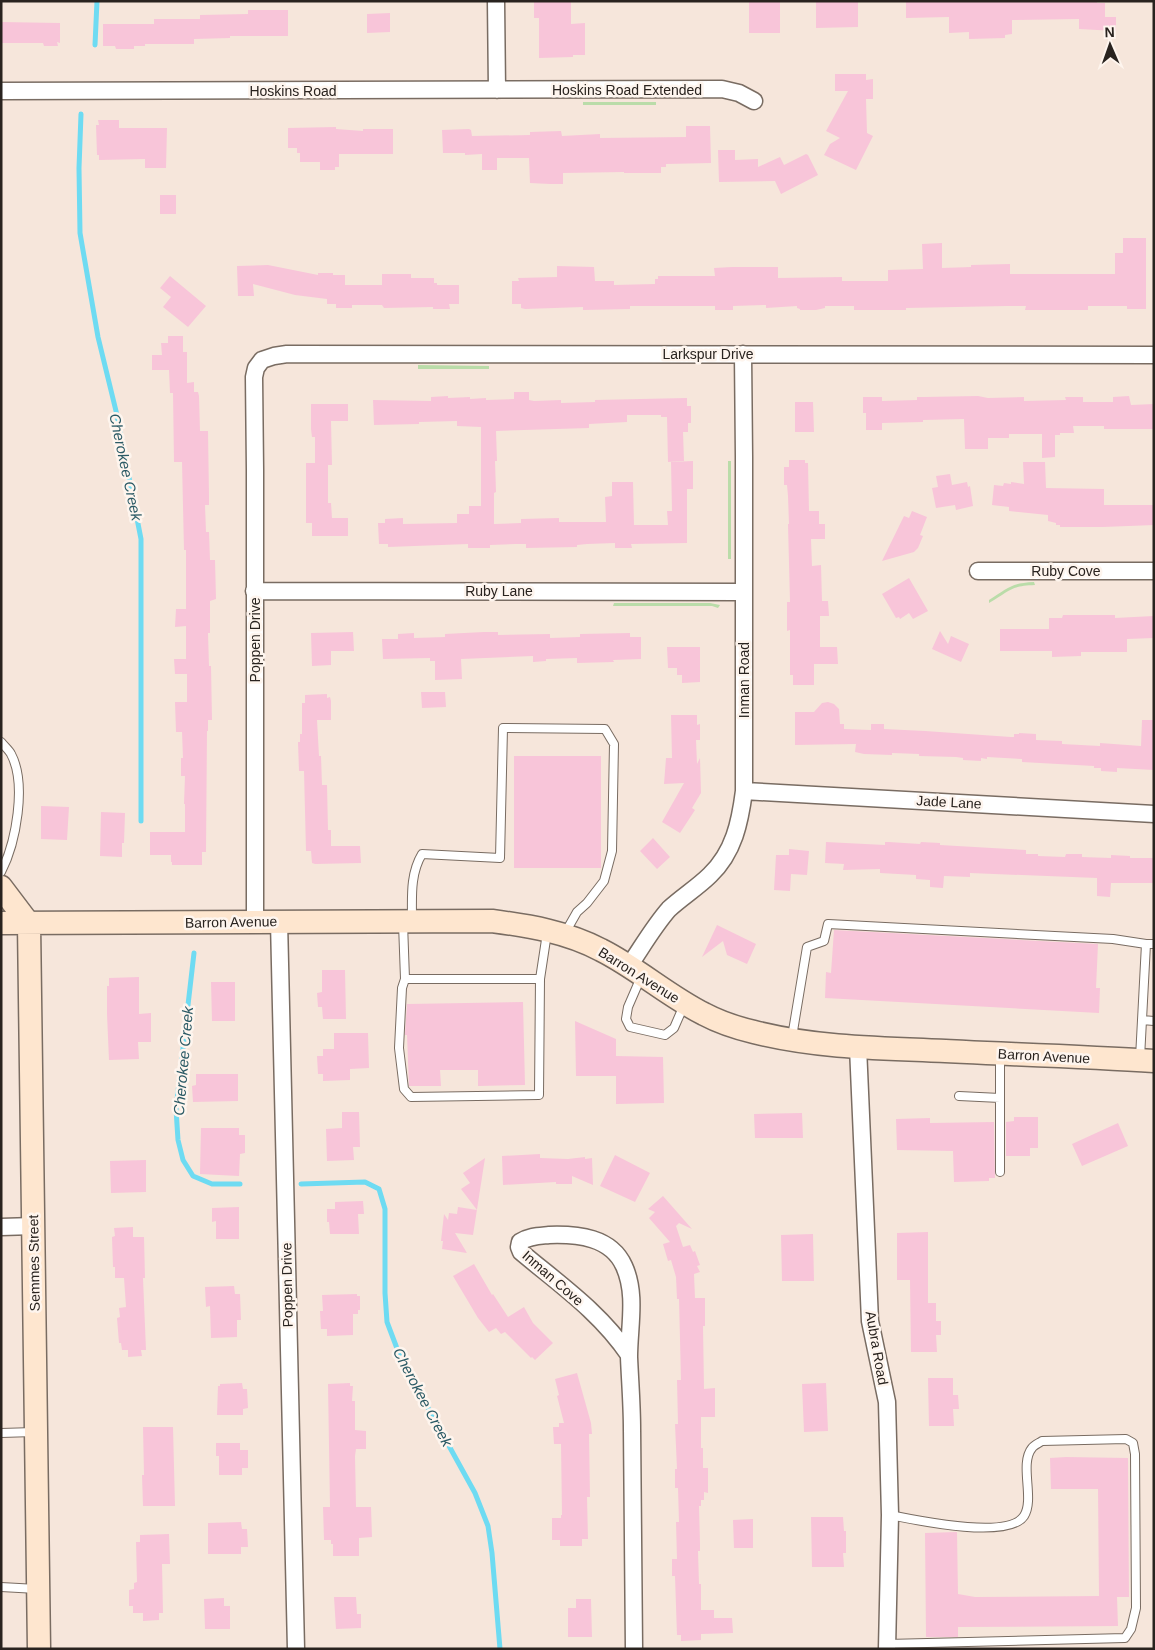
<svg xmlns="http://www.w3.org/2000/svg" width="1155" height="1650" font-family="Helvetica,sans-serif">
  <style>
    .green { fill: #badca9 }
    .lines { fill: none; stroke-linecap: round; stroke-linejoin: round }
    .stream { stroke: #6edbf2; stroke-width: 5 }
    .building { fill: #f8c5d9 }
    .lane-casing { stroke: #796c62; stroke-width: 10 }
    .street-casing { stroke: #796c62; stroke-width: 19 }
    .secondary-casing { stroke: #796c62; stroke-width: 25 }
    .lane { stroke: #fff; stroke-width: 8 }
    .street { stroke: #fff; stroke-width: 16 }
    .secondary { stroke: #fee6cf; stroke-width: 22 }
    .labels { text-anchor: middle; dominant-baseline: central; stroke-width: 5; stroke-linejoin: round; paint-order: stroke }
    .street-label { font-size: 14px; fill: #29231f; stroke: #fef5ee }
    .water-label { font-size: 15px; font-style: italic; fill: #2b5a65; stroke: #fef5ee }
  </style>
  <rect width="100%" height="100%" fill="#f6e6db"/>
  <!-- green -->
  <path class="green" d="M583,102H656V105H583Z
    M418,365L489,366V369H418Z
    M728,461H731V559H728Z
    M1034,582L1035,585C1009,586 1010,591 989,603V600C1008,588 1011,583 1034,582Z
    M614,603H710L720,605L718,608L712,606H613Z"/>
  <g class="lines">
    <!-- stream -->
    <path class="stream" d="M95,45L97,1
      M81,114L79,168L80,233L98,337L116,411L141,539V821
      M194,953L176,1109L178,1140L183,1160L193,1176L212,1184H240
      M301,1184L365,1182L379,1189L385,1209V1293L387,1322L401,1359L475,1493L488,1526L492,1553L500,1649"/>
  </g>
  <!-- building -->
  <path class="building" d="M534,1H571V24L585,23V55H573V57L539,58V18H534Z
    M749,1H780V33H749Z
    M816,1H858V27L816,28Z
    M906,1H1097V3H1105V17H1116V31L1079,29V19L1012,20V34L1005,35V38L969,39V32L949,33V17L906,18Z
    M248,10H288V36H230V38L194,39V44H145V46H134V49H116L115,46H103V24H154V19H200V15L248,14Z
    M390,13V32L367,33V14Z
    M1,22L60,23V43L57,42L58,46H44L43,43H1Z
    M835,74H866V80L873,79V99H866L867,133L873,136L856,170L824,155L830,144L840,138L826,131L848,91H835Z
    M98,120H119V128H167L166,168H145V159L99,160V155H97L96,125H99Z
    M686,126H710L711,163L666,164V167H661V173H624V172L563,173V184H550L530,183L529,158H497V170H482V154L465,155V153H443L442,130L469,129L471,130L472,136L530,135V132L561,131L562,136L600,134V138L686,137Z
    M336,127V129L363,131V129H393V154H339V167H335V170H320V162H300V153H297V148H288V128Z
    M718,150H735V160L758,159V167L780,157L784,165L806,154L808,155L818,175L781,194L775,181L719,182Z
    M160,195H176V214H160Z
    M1123,238H1146V309H1127V306H1088V310H1025L1026,306H1007L906,308V310H854V306H825V308L816,310H800V309L797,308V306L766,308V305L733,306V310H715V306H630V309L583,310V307L525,309L521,308V304H512V281H519L518,278L557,277V266L594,267L595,281H614V285L655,284V279H658V276H715L714,268L732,267H778V278L842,277V281H888V270L923,269L922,244L942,243V268L971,267V265L1010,264V274H1115V253H1123Z
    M268,265L318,275V273H333V275H345V285H382V274H411V278H434V283H437V285H459V304H449L450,309H433V307L384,308L382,305H352V308H336V304H327V299L295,295L253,284L254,296H238L237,266Z
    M170,276L206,306L188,327L163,307L171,297L160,288Z
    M168,336H183V352H187V383L194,382V392H198L199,396L200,431H208L209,496V505H205L206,532H209L210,560H215L216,599L210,601V633H208L209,666H211L212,720H208V731H207L206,852H202V865H172V862H171V855H150V832H185V804H184L185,776H181V758H183L182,732H176L175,702H187V674H175L174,659H186V626L175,627L176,609H186V550H184L182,462H174L173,393H170L169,370H152V355H162L161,343H168Z
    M514,392H529V400L534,401L561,400V403L595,402V400L687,398V406H691V423H688V432H683L684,461L668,462L667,417H661V415H627V422L589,424V428L496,431L497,461H495L496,492L494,493V524L521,523V519L559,518V522H606L605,497L612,496V482H633L634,525H668L667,511H672L671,462L693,461V489H687V543L631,544L632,548H615V543L587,544L577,545V547L526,548V544H516L490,545V548H468V544L388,547V544H379L378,523H385V519L403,518V524L457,523V514H469V506H481V427L457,426V421L419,422V424L374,425L373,400L431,401V397L448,396V398L470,397V399L486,398V400L514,399Z
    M978,396L988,398L1024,397V401L1066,400L1065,397H1083V402H1113V397L1129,396L1131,405L1154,404V429H1104V426H1073L1074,433H1060V435H1055V457L1042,458V434H1009V438H988V449H965L964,419L923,420V422L882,423V430H866V413H863V397H882V401L917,400V397H924Z
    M795,402H813L814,432H795Z
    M311,404H348V421H331L332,465H328V503H331L332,518H348V536H312V523H306V463H315V437H312L311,429Z
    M789,460H805V463H808L809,511H819V524H825V539H811L812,566L821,565L822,601H828L829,616H820V647H837L838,664H814V685H793V675H790V630L787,631V602H790L788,524H789L788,496L787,485H784V467H789Z
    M1023,462H1045L1046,488L1104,489V505H1154V525L1103,527H1060V525H1056V523L1048,521V515L1009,511V507L992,505L994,485L1003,486L1004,483L1011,484V482L1024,484Z
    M950,474L952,485L967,482L968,487L970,486L973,506L956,510L955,505L936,508L932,488L938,487L936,476Z
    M912,511L927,517L920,535L923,536L918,548L914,552L882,561L904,516L909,518Z
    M909,578L928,611L913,619L909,613L900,619L899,617L896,618L882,594Z
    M1063,615H1115V618L1154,616V638L1127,639V652H1081V656L1052,657V651H1000V629H1049V618H1062Z
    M940,631L948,644L951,636L969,644L961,662L932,649Z
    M353,632L354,651H331V665L312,666L311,633Z
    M484,632H498V635L550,634V638L580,637V634L630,633V637H641V659L613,660L614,662L577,663V658L546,659V661L533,662V656L461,659L462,679L435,680V661H430V658L383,659L382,639H398V634L414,633V638L445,637V634Z
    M667,647H700V682L682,683V675H677V668H668Z
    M421,692H445L446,707L422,708Z
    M327,694V698L330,697L331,701V720H317L319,756H321L322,785H327L328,830H331V846H360L361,863L315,864L312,863L311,851H306L304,771H299L298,742H300V734H302V703H305V695Z
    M828,702L834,704L839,709L840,724H844V729L871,730V724H884V729L925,731L1011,737H1014V734H1019V733L1036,734V740L1062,741V744L1100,746V743L1141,746L1142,720H1154V770L1117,768V772L1101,771V768H1094V766L1022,762V759L987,757V759L981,758V761L963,760V758L956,757L919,756V754L892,753V755L864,754L855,752L856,744L795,745V712H814L822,703Z
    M671,715H697V725L700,724V740H696L697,764L700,758L701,793L692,808L695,810L680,833L662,822L684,783L664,784L666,758H672Z
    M514,756H601V868H514Z
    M41,806L69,807L67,840L41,839Z
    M101,812L125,813L124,843H122V857L100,856Z
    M653,838L670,857L657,869L640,851Z
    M826,842L885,845V842H889L920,844L921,842L940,843V845L1026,850V854H1038V856L1065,857L1066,854H1082V857L1111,858V855L1130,856V858H1154V883H1111L1110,897L1097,896V878L970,873V877L944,876L943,888L930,887V880L916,879V875L880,873V869L843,870L844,864L825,863Z
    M789,849L809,851L807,875L791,874L790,891L774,890L776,855H789Z
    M717,925L756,944L747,964L727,955L723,941L702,957Z
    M834,930L1098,944L1096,988H1100L1099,1013L825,998L826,972L831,973Z
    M322,970H345L346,1019H323L322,1007H318L317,993L322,992Z
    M139,977V1014L151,1013V1042H138L139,1059L109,1060L107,1014V986H109V978Z
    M211,982H235V1021H212Z
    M523,1002L525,1085L478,1086V1070H440L441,1086H409L407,1035H405L407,1004Z
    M575,1021L616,1039V1056L663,1057L664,1103L616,1104V1076H576Z
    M334,1033H368L369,1068L350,1069V1080L323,1081V1074H318L317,1056H323V1049H334Z
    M196,1074H238V1101L193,1102L192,1086L196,1085Z
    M342,1112H359L360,1147H353L354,1160L327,1161L326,1129L342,1128Z
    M802,1113L803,1138H755L754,1114Z
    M1014,1117H1038V1148H1030V1156H1006V1122L1014,1121Z
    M930,1118V1123L994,1122L995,1178H989V1181L954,1182L953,1151L897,1150L896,1119Z
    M1118,1123L1128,1146L1082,1166L1072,1144Z
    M201,1128H239V1135H245V1153L240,1154L239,1176L200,1174Z
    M540,1154V1158L568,1159L585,1157V1159L592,1158L593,1185L572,1176V1184H556V1182L503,1185L502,1156Z
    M615,1155L650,1173L635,1202L600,1186Z
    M485,1158L473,1235L455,1233L467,1253L442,1249L443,1241H441L444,1214L448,1220L449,1213L457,1214L458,1207L477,1210L461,1189L470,1183L463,1173Z
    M146,1160V1192L111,1193L110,1161Z
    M663,1196L692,1229L679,1223L676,1226L683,1247L690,1245L693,1252L695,1251L700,1265L697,1266L700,1272L694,1274L695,1298H705V1326H703L704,1389L715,1388V1417H701V1448H703V1468H708V1493L704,1492V1500H701V1506H699L700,1544V1551H698L699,1584H701V1610H714V1618H732L733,1633L701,1634V1640L681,1641V1635H677L675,1576H672V1559H677L676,1522H679L678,1488H675V1469H677L675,1424H678L677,1380H681L679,1299H677L676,1277L671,1260L668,1261L663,1244L670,1242L649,1218L655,1212L648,1209Z
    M363,1201L364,1214H358L359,1234H330L329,1222H327V1209H335V1202Z
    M239,1207V1239H216V1221L212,1222V1208Z
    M133,1227V1237H144L145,1278H143L146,1350H141L142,1356L128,1357V1350H122L121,1343H119L117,1318L120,1317L119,1308L126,1307L124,1278H115V1267H113L112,1237L115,1236L114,1228Z
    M928,1232V1303H936V1321H941V1335H936L937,1352H911L910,1280H897V1233Z
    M813,1234L814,1281H782L781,1235Z
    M474,1264L492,1295L493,1294L508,1317L524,1307L533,1323L553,1343L535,1360L532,1357L531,1358L505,1332L501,1334L496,1328L489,1332L478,1318L453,1276Z
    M234,1286L235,1294H240L241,1320H237V1337L211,1338L210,1306L206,1307L205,1287Z
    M357,1294V1296H360V1310H358V1314H353V1335L327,1336V1329H321L320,1311H323L322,1295Z
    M577,1373L591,1423L592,1434H589L590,1497H587L588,1539H582V1546H560V1540H552V1518H561V1515H562L561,1444H554L553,1427H559V1423H564L557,1396L559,1395L555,1379Z
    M928,1378H953V1395H958L959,1409H953L954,1426H929Z
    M242,1383L243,1389H247L248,1408L243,1409V1415H217L218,1386H220V1384Z
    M350,1383V1386H353L352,1401H355V1430L366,1431V1449H356L355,1456L356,1507H371L372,1537L359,1538V1556H333V1544H331V1540H324L323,1507H330L328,1384Z
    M826,1383L828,1431L804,1432L802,1384Z
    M143,1427H173L175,1506H143L142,1475H144Z
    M216,1443H240V1450H248V1468H242V1475H219V1456H216Z
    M1066,1457L1128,1458L1129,1597H1117L1118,1626L958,1627V1637H926L925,1533L957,1532L958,1594L975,1597L1099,1596L1098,1489H1051L1050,1458Z
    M811,1517H843L844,1531H846V1553H843L844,1567H812Z
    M753,1519V1548H734L733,1520Z
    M241,1522L242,1529H247L248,1547H241V1554H208V1523Z
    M169,1534L170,1564H162L163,1613H159V1620L143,1621V1613H133V1606H129V1590L134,1589V1583L137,1582L136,1542H140V1535Z
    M334,1597H356L357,1614H361V1628L336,1629Z
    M224,1598V1606H230V1629H205L204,1599Z
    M576,1599H591L592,1637H568V1608H576Z"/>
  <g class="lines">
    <!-- lane casing -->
    <g class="lane-casing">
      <path id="lane" d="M1,742C4,746 9,750 11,754C27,784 16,843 1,872
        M412,919C412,897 410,874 422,854L500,858L503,728L605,729L614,744L612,851L604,881L587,903L577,912L565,933
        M403,923L405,979H540L547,933
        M641,977L628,1007L626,1019L630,1027L665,1035L674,1028L684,1005
        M405,979L402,988L399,1048L404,1089L411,1097L539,1095L540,979
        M1142,1020L1154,1021
        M792,1037L807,947L824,941L828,924L1113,939L1146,944
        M1140,1058L1146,944H1154
        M959,1096L1000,1098
        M1000,1172V1056
        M1,1433L34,1432
        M1,1587L37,1589
        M887,1644L1125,1638L1131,1629L1136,1608L1135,1454L1133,1443L1126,1439L1042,1441C1039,1443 1034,1445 1032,1448C1019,1464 1035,1499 1024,1516C1008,1540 915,1520 890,1515"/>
    </g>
    <!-- street casing -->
    <g class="street-casing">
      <path id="street" d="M496,1L497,90
        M1,91L722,89L739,93L754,101
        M262,360L274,356L287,354L1154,355
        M978,571H1154
        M254,591L743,592
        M744,791L1154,814
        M279,921L296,1649
        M255,922V470L254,377L256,368L262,360
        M629,966C642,947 654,926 669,909C682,897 698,887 710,875C734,852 740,822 744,791V457L743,354
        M858,1047L870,1321L887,1402L890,1515L887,1649
        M1,1227L34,1226
        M629,1355C600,1312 559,1284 521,1252L519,1247L520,1242C529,1236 539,1236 549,1235C578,1234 611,1237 624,1266C637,1294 629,1327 629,1357C630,1381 632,1405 632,1429C633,1502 633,1575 634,1649"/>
    </g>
    <!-- secondary casing -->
    <g class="secondary-casing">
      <path id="secondary" d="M1,887L29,924L39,1649
        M1,923L492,921C530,926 567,932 601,950C637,968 668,996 704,1014C719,1022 737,1028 754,1032C809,1046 866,1048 923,1050C1000,1054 1077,1056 1154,1061"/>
    </g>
    <!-- lane -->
    <use href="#lane" class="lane"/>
    <!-- street -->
    <use href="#street" class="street"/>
    <!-- secondary -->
    <use href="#secondary" class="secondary"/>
  </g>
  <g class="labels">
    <!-- street labels -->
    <g class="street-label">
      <text x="627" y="90">Hoskins Road Extended</text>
      <text x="293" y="91">Hoskins Road</text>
      <text x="708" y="354">Larkspur Drive</text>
      <text x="1066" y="571">Ruby Cove</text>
      <text x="499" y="591">Ruby Lane</text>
      <text transform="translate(255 640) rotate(-90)">Poppen Drive</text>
      <text transform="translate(744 680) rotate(-90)">Inman Road</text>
      <text transform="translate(949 802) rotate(3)">Jade Lane</text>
      <text transform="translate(231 922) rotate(-1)">Barron Avenue</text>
      <text transform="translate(639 975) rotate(32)">Barron Avenue</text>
      <text transform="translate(1044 1056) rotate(3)">Barron Avenue</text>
      <text transform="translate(34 1263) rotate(-91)">Semmes Street</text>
      <text transform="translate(553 1278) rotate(41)">Inman Cove</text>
      <text transform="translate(287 1285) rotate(-91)">Poppen Drive</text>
      <text transform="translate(877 1348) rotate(80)">Aubra Road</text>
    </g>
    <!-- water labels -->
    <g class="water-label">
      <text transform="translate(126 467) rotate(78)">Cherokee Creek</text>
      <text transform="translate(183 1061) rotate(-85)">Cherokee Creek</text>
      <text transform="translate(423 1397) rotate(62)">Cherokee Creek</text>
    </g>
  </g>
  <!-- border -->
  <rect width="1155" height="1650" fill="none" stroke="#29231f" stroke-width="5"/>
  <!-- north arrow -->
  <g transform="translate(1110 45) rotate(358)" stroke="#fef5ee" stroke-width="4" paint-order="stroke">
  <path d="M0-4L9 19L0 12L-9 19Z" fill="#29231f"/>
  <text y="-8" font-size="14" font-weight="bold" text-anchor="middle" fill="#29231f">N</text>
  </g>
</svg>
